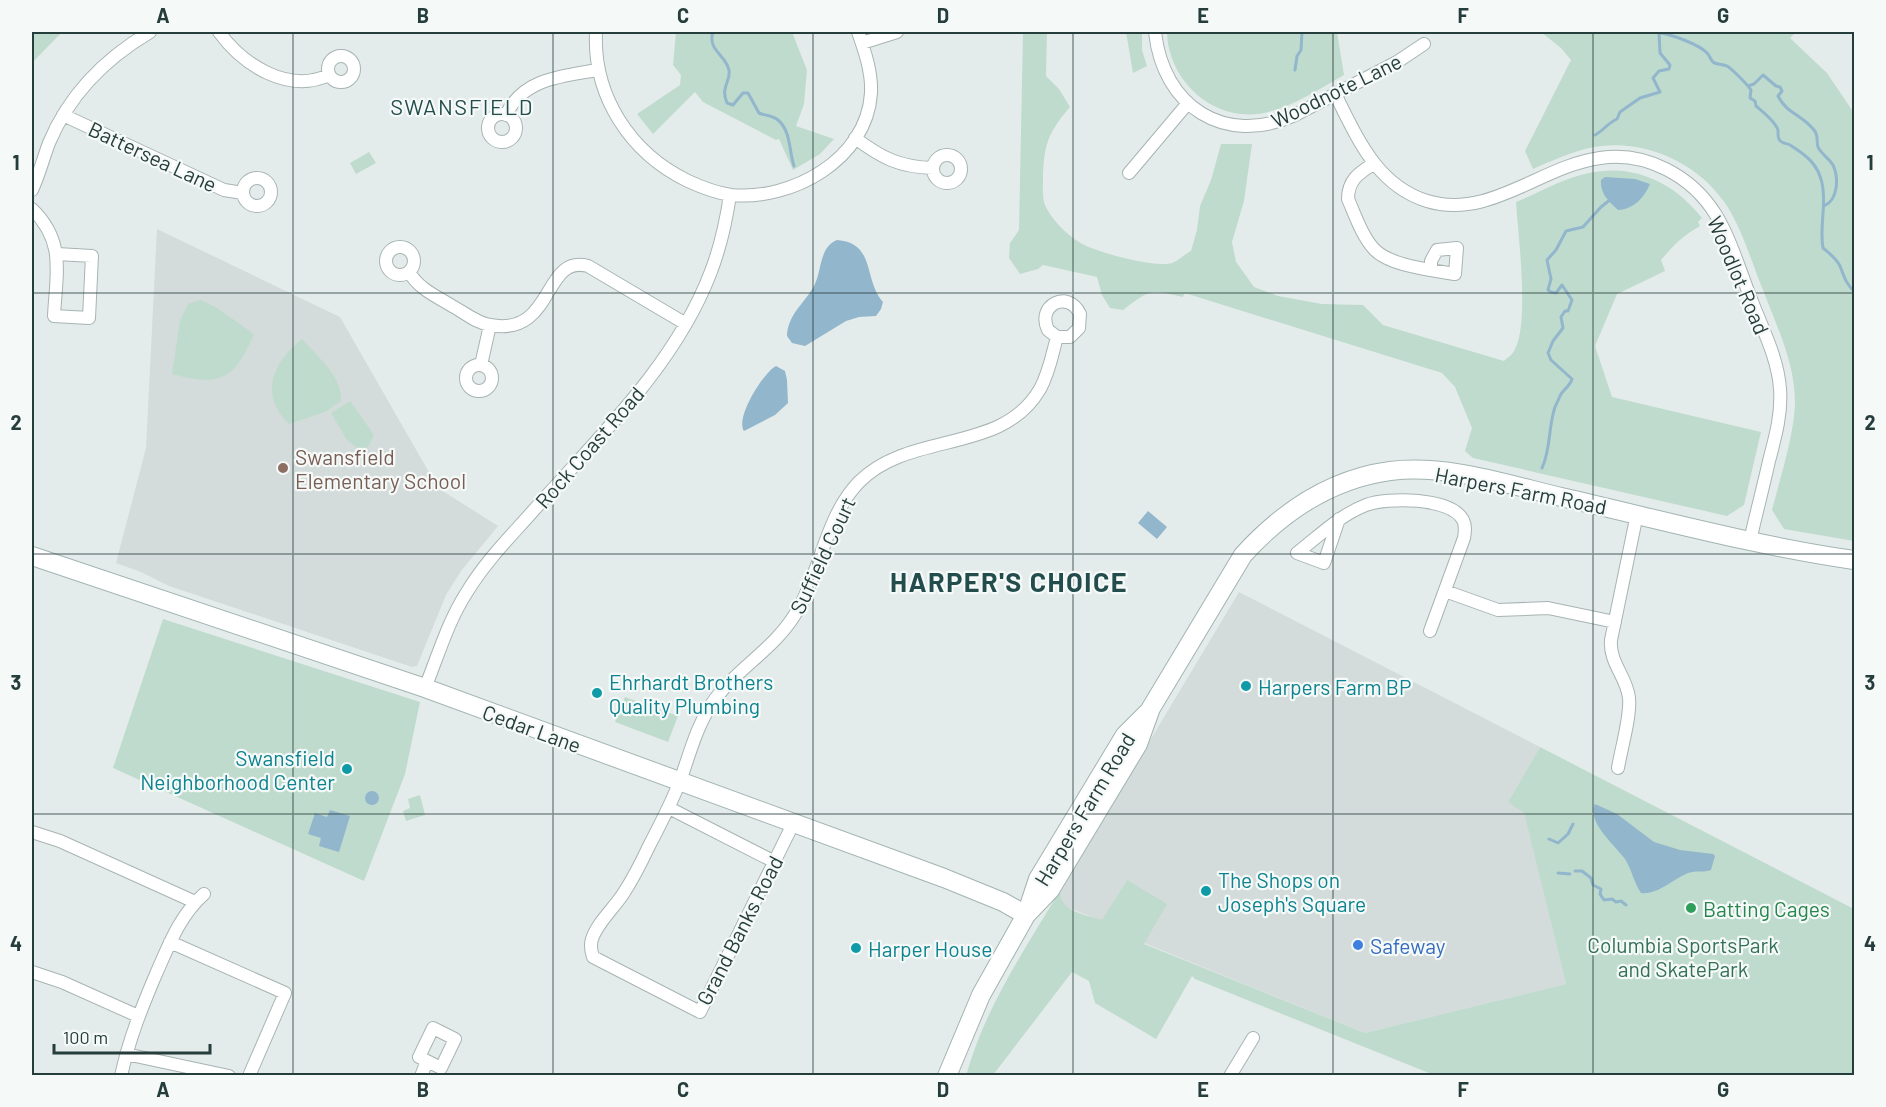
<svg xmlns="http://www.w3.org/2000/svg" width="1886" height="1107" font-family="Barlow,sans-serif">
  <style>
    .built { fill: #d3dcda }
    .green { fill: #bfdbcd }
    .water { fill: #92b6cc }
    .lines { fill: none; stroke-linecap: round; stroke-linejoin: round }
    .stream { stroke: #92b6cc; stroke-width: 3 }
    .minor-casing { stroke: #a7b4b3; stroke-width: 14 }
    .secondary-casing { stroke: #a1b4b1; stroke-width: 20 }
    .minor { stroke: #fff; stroke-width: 12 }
    .secondary { stroke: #fff; stroke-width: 18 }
    .grid { fill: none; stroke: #253d3b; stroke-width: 1.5; stroke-opacity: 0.55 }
    .education-dot { fill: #8d6e63; stroke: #f5f9f8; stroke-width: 2 }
    .culture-dot { fill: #0f9aa8; stroke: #f5f9f8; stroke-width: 2 }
    .leisure-dot { fill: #2e9e5b; stroke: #f5f9f8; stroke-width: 2 }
    .shop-dot { fill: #3f7fe0; stroke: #f5f9f8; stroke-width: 2 }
    .labels { text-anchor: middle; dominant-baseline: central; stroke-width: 4.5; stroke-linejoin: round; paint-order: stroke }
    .street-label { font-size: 21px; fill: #253d3b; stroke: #f5f9f8 }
    .education-label { font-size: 21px; fill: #785e54; stroke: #f5f9f8; text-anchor: start }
    .culture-label { font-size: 21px; fill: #0d838f; stroke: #f5f9f8; text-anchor: start }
    .leisure-label { font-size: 21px; fill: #27864d; stroke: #f5f9f8; text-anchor: start }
    .park-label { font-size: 21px; fill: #337058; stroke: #f5f9f8 }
    .shop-label { font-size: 21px; fill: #366cbe; stroke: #f5f9f8; text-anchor: start }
    .neighbourhood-label { font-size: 22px; letter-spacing: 1.5px; fill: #234d4c; stroke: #f5f9f8 }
    .district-label { font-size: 27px; font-weight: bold; letter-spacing: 1.5px; fill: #234d4c; stroke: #f5f9f8 }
    .neatline { fill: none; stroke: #253d3b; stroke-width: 2 }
    .grid-label { font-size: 20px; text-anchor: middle; font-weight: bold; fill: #253d3b }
  </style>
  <rect width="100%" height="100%" fill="#e4eceb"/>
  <!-- built -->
  <path class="built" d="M157,229L340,317L438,488L498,526L461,571L446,595L417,666L412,667L169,586L141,572L116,563L146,448Z
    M1239,592L1540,747L1508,802L1524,812L1566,984L1365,1033L1144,943L1127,880L1102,921L1069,908L1063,904L1060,895L1061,889Z"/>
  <!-- green -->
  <path class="green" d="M32,32H62L32,63Z
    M676,32H792L807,70L804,104L796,126L834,139L820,154L793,170L779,139L776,140L703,102L695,92L653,134L637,114L680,85L681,75L673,65Z
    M1023,32H1047L1046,76L1059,89L1070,107C1048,133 1044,144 1043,178C1043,186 1042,197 1045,205C1051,219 1066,234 1079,242C1094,252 1154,268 1172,263C1178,261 1185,254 1191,251L1197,230L1200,206L1211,180L1221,144H1252L1244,201L1232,242L1236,262L1254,287L1278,296L1322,304L1363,305L1383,325L1504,361C1507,358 1512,355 1514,351C1530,326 1518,234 1516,202C1540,192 1564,178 1589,173C1634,163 1675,183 1702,218L1698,222L1700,226C1682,236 1674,245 1661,260L1665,271L1617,294L1595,346L1612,397L1761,432L1744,505L1727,516L1473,458L1465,451L1472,428L1455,387L1442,373L1188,294H1184L1183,297C1149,289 1150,290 1123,310L1110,308L1102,295L1097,277L1043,265L1038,269L1020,274L1009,258L1010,243L1019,230Z
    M1126,32H1142V50L1147,66L1133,73Z
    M1167,32H1337L1344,75C1319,89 1293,107 1264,113C1214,123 1168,81 1167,32Z
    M1541,32H1796L1790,38L1827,73L1854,113V541L1784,529L1772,510C1780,478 1794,436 1795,403C1795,363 1777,327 1763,290C1751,261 1742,228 1725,203C1695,160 1640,137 1589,148C1569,153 1551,161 1533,169L1525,151L1571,60L1561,48Z
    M369,152L376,163L356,174L350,163Z
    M201,300L217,308L254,334C234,380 221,387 172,374L180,321L188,304Z
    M302,339C317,356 343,377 341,401L325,412L289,424C259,395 272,363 302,339Z
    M350,401L374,435L368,447L362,449L356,447L347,440L331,413Z
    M163,619L420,702L405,774L364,881L113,768Z
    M625,697L678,716L668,742L615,722Z
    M1540,747L1854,909V1075H1434L1195,979L1192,976L1156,1039L1095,1003L1089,981L1072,972L993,1075L966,1076C985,1007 1025,949 1061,889C1056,911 1087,915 1102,920L1127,880L1167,904L1144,944L1365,1033L1566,984L1524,813L1508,802Z
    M420,795L425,815L406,821L403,811L410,808L408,799Z"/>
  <!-- water -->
  <path class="water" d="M1605,177L1635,179L1650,184C1644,198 1634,209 1618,210C1609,202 1600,194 1601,180Z
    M837,240C876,243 863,279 883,302L881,309L876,316L859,317L846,321L805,346L792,343L787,336C788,314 804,304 814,286C822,271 819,247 837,240Z
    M776,366L785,371L787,380L788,403L775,415L744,431C735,418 763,373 776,366Z
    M1148,511L1167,527L1157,539L1138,523Z
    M365 798a7 7 0 1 1 14 0a7 7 0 1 1-14 0Z
    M1595,804L1617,814L1654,842L1680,850L1713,854L1715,856L1711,870C1704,873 1696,870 1688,873C1673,879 1658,895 1641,893C1634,883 1632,870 1625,859C1616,846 1586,822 1595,804Z
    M330,810L350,816L339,852L319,846L321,838L308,834L315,813L327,817Z"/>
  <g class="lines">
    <!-- stream -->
    <path class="stream" d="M713,32C707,50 726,55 729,70C731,82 720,87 727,103L733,105L743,93H748L759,113C766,116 772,115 778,120C791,131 789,151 794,166
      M1657,32C1669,34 1700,44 1708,54C1710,57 1711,60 1713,62C1717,65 1723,64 1727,66C1733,70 1747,84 1751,90L1750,98L1755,101L1756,106C1763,112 1775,121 1778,130C1778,131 1778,138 1779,139C1781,144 1787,143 1790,145C1806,155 1818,164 1822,183C1827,205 1819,226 1823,248C1830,254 1836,258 1840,266C1844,276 1846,284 1854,291
      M1295,70L1297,56L1301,50L1302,32
      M1748,86L1754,84L1763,75L1776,86L1780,87L1782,91L1778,96C1787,114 1801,114 1814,130C1819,136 1816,140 1818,147C1821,154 1829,158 1833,165C1839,178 1838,200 1824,206
      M1595,135C1604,130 1608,123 1617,119L1620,112L1640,98L1660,92L1653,78L1659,71L1669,69L1670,65L1660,53L1659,33
      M1542,468C1551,449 1548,428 1555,407C1557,403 1559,398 1561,394C1565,388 1570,386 1572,379L1551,360L1548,353L1553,341L1563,328L1561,317L1565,311H1568L1572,300L1562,285L1556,293L1551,292L1548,290L1551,279L1547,260L1556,250L1566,231L1583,227L1601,207L1611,199
      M1549,839L1558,843L1568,834L1573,824
      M1575,871H1582L1591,878L1593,885L1601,889L1600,894L1604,900L1612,899L1616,902L1621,901L1626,905
      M1558,873L1570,874"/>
    <!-- minor casing -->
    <g class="minor-casing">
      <path id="minor" d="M219,32C243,65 288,94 329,75
        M596,32C593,96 630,153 688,181C701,187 717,193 731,195C791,201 867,160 871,93C872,72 865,52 858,32
        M1155,32C1163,106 1224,147 1295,115L1397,62L1424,44
        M862,43L897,32
        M328 69a13 13 0 1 1 26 0a13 13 0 1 1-26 0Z
        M1335,94C1357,137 1376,185 1427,201C1489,220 1541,166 1600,158C1646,151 1692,176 1716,215C1731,240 1740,271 1751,299C1762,328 1778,358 1780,389C1782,414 1775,438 1769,461C1763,488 1756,514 1750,541
        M488 128a14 14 0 1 1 28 0a14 14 0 1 1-28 0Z
        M63,115L224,190L243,193
        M506,115C523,78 563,76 598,70
        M855,138C882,158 899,167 933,168
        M933 169a14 14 0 1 1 28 0a14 14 0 1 1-28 0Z
        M1373,164C1359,173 1348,180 1348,199C1355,215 1362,236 1374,249C1389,266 1433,270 1455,274L1457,248L1437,250L1431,261V269
        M1129,173L1188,103
        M243 192a14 14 0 1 1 28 0a14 14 0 1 1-28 0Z
        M32,190C39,175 43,159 49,143C69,95 106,58 150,32
        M32,209C66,242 56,274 54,316L89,318L92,256L57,254
        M386 261a14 14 0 1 1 28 0a14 14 0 1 1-28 0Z
        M409,272C419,289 436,296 452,306C464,312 476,323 490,325C555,337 542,254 588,266L686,324
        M481,365L490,325
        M466 378a13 13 0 1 1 26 0a13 13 0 1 1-26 0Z
        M1339,519L1324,563L1297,553C1319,536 1340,515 1366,505C1387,497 1451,497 1463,520C1466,526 1465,532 1464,538L1430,631
        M1445,591L1498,610L1548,608L1615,622
        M425,688C438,656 448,621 467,592C485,562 510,537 533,511C597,439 675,365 710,274C720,249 726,222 730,195
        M1618,768C1621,749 1631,716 1629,698C1627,677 1609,663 1611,640L1637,514
        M669,808L775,862
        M793,824L700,1012L593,957C591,951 590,945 592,939C597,923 614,908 623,894C633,879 641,863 649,846C660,825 671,804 680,781C689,756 696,728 711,705C734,670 772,651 794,616C821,574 824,518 859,482C911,430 1002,455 1040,389C1049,373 1052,355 1057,337H1070L1079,328L1080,314C1068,289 1036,305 1048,330L1057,337
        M32,832L60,841L195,902
        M170,942L285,993L249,1076
        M32,972L62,982L138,1016
        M433,1028L455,1039L441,1068L419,1057Z
        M126,1054L229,1076
        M121,1076C129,1039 142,1007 156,974C169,945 180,915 204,894
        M421,1076L427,1061
        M1230,1076L1253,1038"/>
    </g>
    <!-- secondary casing -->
    <g class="secondary-casing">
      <path id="secondary" d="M32,556L425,688L944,878L1003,902L1026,915
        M1026,915L1050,890L1138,744L1151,708L1243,555C1283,511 1331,479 1390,471C1447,464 1506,484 1561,497C1658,519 1756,546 1854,560
        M947,1076L981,995L1026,915L1038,879L1125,735L1148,712"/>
    </g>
    <!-- minor -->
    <use href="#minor" class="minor"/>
    <!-- secondary -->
    <use href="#secondary" class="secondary"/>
  </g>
  <!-- grid -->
  <path class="grid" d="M293,32V1076M553,32V1076M813,32V1076M1073,32V1076M1333,32V1076M1593,32V1076M32,293H1854M32,554H1854M32,814H1854"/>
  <!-- markers -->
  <circle class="education-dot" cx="283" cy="468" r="6"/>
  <g class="culture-dot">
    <circle cx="1246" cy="686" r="6"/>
    <circle cx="597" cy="693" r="6"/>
    <circle cx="347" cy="769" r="6"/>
    <circle cx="1206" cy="891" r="6"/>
    <circle cx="856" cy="948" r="6"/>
  </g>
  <circle class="leisure-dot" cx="1691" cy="908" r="6"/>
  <circle class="shop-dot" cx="1358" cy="945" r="6"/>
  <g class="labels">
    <!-- street labels -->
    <g class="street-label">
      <text transform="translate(1336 90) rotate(-26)">Woodnote Lane</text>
      <text transform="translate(153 156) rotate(25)">Battersea Lane</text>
      <text transform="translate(1739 275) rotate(67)">Woodlot Road</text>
      <text transform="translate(589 447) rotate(-49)">Rock Coast Road</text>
      <text transform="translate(1521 490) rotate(11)">Harpers Farm Road</text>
      <text transform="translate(822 555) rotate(-65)">Suffield Court</text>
      <text transform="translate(532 728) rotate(20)">Cedar Lane</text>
      <text transform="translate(1084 809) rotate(-59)">Harpers Farm Road</text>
      <text transform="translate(739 930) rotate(-63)">Grand Banks Road</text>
    </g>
    <!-- education labels -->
    <g class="education-label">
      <text x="295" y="456">Swansfield<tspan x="295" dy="24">Elementary School</tspan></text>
    </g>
    <!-- culture labels -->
    <g class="culture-label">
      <text x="609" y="681">Ehrhardt Brothers<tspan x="609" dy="24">Quality Plumbing</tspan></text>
      <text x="1258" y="686">Harpers Farm BP</text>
      <text x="335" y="757" text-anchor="end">Swansfield<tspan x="335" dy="24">Neighborhood Center</tspan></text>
      <text x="1218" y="879">The Shops on<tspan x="1218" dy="24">Joseph's Square</tspan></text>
      <text x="868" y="948">Harper House</text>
    </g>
    <!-- leisure labels -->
    <g class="leisure-label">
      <text x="1703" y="908">Batting Cages</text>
    </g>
    <!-- park labels -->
    <g class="park-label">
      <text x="1683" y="944">Columbia SportsPark<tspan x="1683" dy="24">and SkatePark</tspan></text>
    </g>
    <!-- shop labels -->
    <g class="shop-label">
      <text x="1370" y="945">Safeway</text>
    </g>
    <!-- neighbourhood labels -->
    <g class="neighbourhood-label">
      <text x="462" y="106">SWANSFIELD</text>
    </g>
    <!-- district labels -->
    <g class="district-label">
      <text x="1009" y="581">HARPER'S CHOICE</text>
    </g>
  </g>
  <!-- border -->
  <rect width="1886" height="1107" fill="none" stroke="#f5f9f8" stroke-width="66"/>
  <!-- scale -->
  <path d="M54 1044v9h156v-9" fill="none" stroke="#253d3b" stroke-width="3"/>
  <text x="63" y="1044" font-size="18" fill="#253d3b" stroke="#f5f9f8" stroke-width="4.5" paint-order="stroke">100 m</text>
  <rect x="33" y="33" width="1820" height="1041" class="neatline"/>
  <g class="grid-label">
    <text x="163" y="23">A</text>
    <text x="423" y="23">B</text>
    <text x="683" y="23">C</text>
    <text x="943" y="23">D</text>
    <text x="1203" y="23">E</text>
    <text x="1463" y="23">F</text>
    <text x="1723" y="23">G</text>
    <text x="16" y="170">1</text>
    <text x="1870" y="170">1</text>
    <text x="16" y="430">2</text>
    <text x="1870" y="430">2</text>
    <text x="16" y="690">3</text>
    <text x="1870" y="690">3</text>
    <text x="16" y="951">4</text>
    <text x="1870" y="951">4</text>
    <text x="163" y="1097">A</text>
    <text x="423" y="1097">B</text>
    <text x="683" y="1097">C</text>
    <text x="943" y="1097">D</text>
    <text x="1203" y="1097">E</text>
    <text x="1463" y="1097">F</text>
    <text x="1723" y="1097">G</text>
  </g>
</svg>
